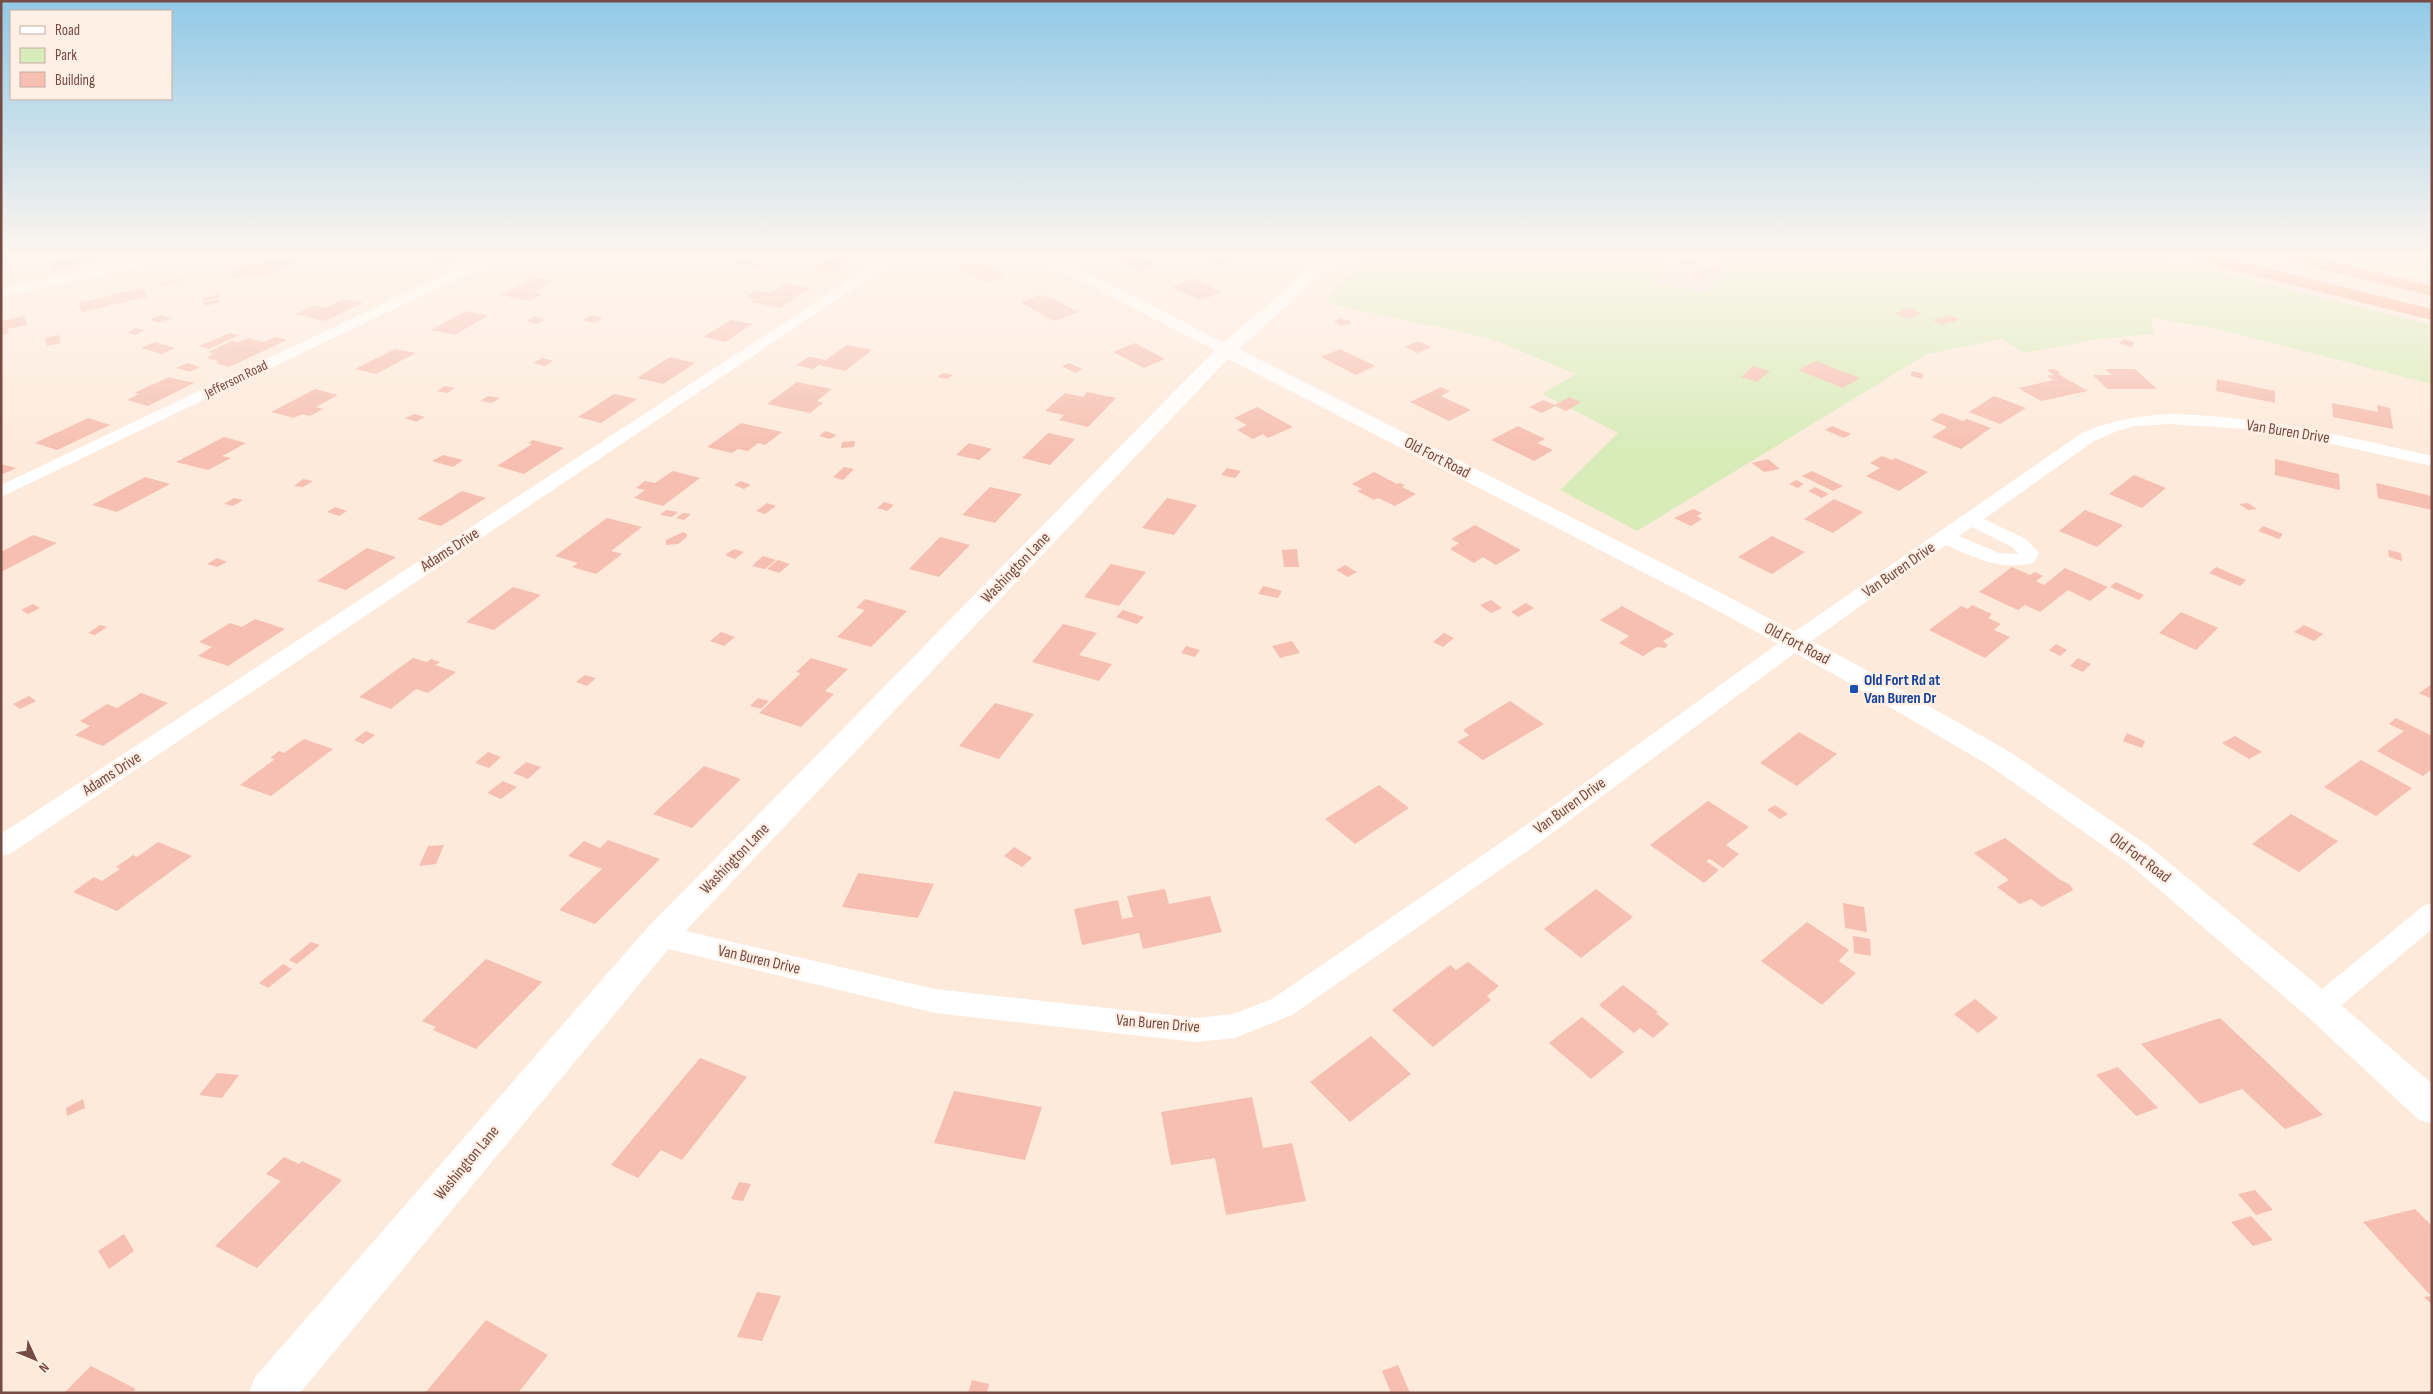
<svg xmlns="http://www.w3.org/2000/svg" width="2433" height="1394" font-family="'Sofia Sans Condensed',sans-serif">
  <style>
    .industrial { fill: #ebded9 }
    .green { fill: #d8ecba }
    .building { fill: #f6bfb1 }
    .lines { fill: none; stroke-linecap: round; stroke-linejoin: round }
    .service { stroke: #fff; stroke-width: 8 }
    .minor { fill: #fff; fill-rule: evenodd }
    .secondary { fill: #fff; fill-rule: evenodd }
    .trunk { fill: #ffaa8f; fill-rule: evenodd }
    .transit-dot { fill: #1a4fb4; stroke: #ffefe4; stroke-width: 2 }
    .labels { text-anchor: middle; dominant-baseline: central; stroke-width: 4.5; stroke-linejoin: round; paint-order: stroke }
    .far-street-label { font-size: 14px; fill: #754b43; stroke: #ffefe4 }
    .street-label { font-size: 16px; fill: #754b43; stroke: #ffefe4 }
    .transit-label { font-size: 16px; font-weight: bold; fill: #164399; stroke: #ffefe4; text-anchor: start }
  </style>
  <rect width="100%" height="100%" fill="#feeadb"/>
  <!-- industrial -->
  <path class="industrial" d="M1665,254H1680L1731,262L1707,292L1657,283Z"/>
  <!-- green -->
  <path class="green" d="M1367,254H1665L1657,283L1706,292L1731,262L1700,257L1703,254H2148L2432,325V384L2212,328L2152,318L2153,334L2098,339L2025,353L2001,339L1927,354L1637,531L1560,490L1618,433L1542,394L1576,374L1489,338L1325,303Z
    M2319,254H2413L2432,258V281Z"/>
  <!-- building -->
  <path class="building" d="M86,254H100L103,260L53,271L49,262Z
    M438,254H467L446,264L425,260Z
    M575,254H623L615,258L608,256L601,260H592Z
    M835,254L857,256L833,273L811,269Z
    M1126,254H1138L1159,264L1140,271L1113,258Z
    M1220,254H1223L1236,260L1220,266L1205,259Z
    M294,256L297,264L278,268L280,272L261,276L251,277L250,274L233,278L231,269Z
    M744,257L757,259L751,262L767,264L760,268L734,263Z
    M977,261L1002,274L1000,275L1004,277L987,283L956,268Z
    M1684,261L1698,263L1695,267L1681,264Z
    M1712,266L1722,268L1719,274L1709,272Z
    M1697,268L1706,270L1701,280L1692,278Z
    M533,277L553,281L533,292L542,294L529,301L500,295Z
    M180,278L181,281L160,286L159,283Z
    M1194,278L1222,292L1201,300L1172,287Z
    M787,283L810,288L780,308L751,302L755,299L746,297L756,290L771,293Z
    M142,288L147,297L82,312L78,303Z
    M219,294L220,297L203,301V298Z
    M1041,295L1051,298L1078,312L1054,321L1020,302Z
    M218,299L219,303L204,306L203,302Z
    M344,299L363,303L325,321L296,314L315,305L325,308Z
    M1908,308L1921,313L1908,319L1895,313Z
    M466,311L489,315L455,335L431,330Z
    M161,315L171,318L160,323L150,320Z
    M591,315L604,318L594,323L582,320Z
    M1951,315L1960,320L1941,325L1932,320Z
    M24,316L27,325L7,329L9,333L1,335V321Z
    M535,316L545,320L537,324L526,321Z
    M1340,318L1351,321V324L1340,326L1335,323V321Z
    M731,320L753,324L725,342L703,337Z
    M136,328L145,330L135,335L126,333Z
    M230,333L239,335L209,349L199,346Z
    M59,335L61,343L47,346L45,338Z
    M275,337L287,340L229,367L215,363L219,361L206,358L214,354L208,352L232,341L238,342L248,338L264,342Z
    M2124,339L2135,343L2131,347L2119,343Z
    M1418,341L1431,347L1418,353L1405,347Z
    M155,342L175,348L162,354L141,348Z
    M1135,343L1165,359L1144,368L1113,352Z
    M847,345L872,350L845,371L819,365L813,369L796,365L809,357L826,360Z
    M395,349L416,353L376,374L355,369Z
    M1340,349L1375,366L1356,375L1321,357Z
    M670,357L695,363L663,384L637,378Z
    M542,358L553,361L545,366L533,363Z
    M1816,361L1860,378L1843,388L1798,370Z
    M187,363L200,367L190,372L176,368Z
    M1069,363L1082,369L1075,373L1062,366Z
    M1753,366L1770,371L1757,382L1741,377Z
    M2054,369L2061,373L2058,374L2088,391L2041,401L2018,388L2054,380L2047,376L2054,375L2047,370Z
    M2105,369H2135L2157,389H2107L2093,375H2112Z
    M1912,371L1924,374L1922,379L1911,376Z
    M943,373L953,375L947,379L937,377Z
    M169,377L194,383L148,406L127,400L139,394L134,393Z
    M2217,379L2275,391V403L2216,391Z
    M797,382L832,389L817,401L823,403L810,413L767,404Z
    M445,386L455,388L447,393L437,391Z
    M1441,387L1450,391L1441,396L1471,410L1449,421L1410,402Z
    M315,389L338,395L316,407L323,409L310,416L302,414L294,418L271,412Z
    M1087,392L1116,398L1088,427L1059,420L1064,415L1045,411L1065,393L1083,397Z
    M614,394L637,399L601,423L578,417Z
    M488,396L500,398L492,403L480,401Z
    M1994,396L2026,408L2000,424L1969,412Z
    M1569,397L1581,402L1566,411L1555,406L1542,413L1529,407L1543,400L1555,405Z
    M2332,403L2378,412L2377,405L2390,408L2393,429L2333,417Z
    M1257,407L1293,427L1268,438L1263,434L1253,439L1237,430L1247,425L1234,418Z
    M1942,413L1963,421L1967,419L1991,428L1961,449L1932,437L1947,427L1931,420Z
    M414,414L425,417L416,422L405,418Z
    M88,418L110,425L57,450L35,443Z
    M741,423L782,432L765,445L758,443L748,451L738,449L732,453L707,447Z
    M1518,426L1545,439L1537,443L1553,450L1534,461L1491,440Z
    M1832,426L1851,434L1844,438L1825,430Z
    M825,431L837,435L830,439L819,436Z
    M1048,433L1075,439L1050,465L1022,458Z
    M224,437L246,443L222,456L231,458L208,470L176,462Z
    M533,440L564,448L524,474L497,466L532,444L528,443Z
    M855,441L854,447L841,448L842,442Z
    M969,443L992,449L979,460L956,455Z
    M443,455L463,460L453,467L432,461Z
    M1882,456L1892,460L1895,458L1928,472L1899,491L1866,476L1880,468L1870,463Z
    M1768,459L1780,469L1764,472L1752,463Z
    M2275,459L2339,474L2340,490L2275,475Z
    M1,464L16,468L1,475Z
    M844,467L854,469L843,480L833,477Z
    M1227,468L1241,471L1235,478L1221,475Z
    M673,471L700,478L663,506L634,498L645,490L636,488L645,481L655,483Z
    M1812,471L1843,486L1833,491L1802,476Z
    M1374,472L1397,484L1400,483L1405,485L1402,487L1416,494L1395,506L1378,498L1374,500L1357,491L1362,489L1352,484Z
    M2134,475L2166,488L2142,508L2109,494Z
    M145,477L170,484L117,512L92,505Z
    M303,479L313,481L303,487L294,486Z
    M1796,480L1804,484L1798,488L1789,484Z
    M741,481L751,485L744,489L734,485Z
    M2376,483L2432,496V510L2378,498Z
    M990,487L1022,494L995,523L962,515Z
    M1815,487L1829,494L1822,498L1808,491Z
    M462,491L486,498L441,526L417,519Z
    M234,498L243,500L233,506L224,504Z
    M1167,498L1197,505L1174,535L1142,528Z
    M1834,499L1863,512L1833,533L1804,519Z
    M884,502L894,505L887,511L877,508Z
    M767,503L776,506L765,514L756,511Z
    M2248,503L2257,509L2248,510L2239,504Z
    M335,507L347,511L339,516L327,512Z
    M1693,509L1702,513L1697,516L1702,519L1691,526L1674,518Z
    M666,510L678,512L672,517L660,515Z
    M2085,510L2123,525L2097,547L2059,531Z
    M683,513L691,514L684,520L676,518Z
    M607,518L642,527L611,551L622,554L596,574L572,567L578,563L555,556Z
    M1475,525L1521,550L1496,565L1483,557L1474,563L1450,549L1459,543L1451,539Z
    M2263,526L2283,534L2279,539L2258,531Z
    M683,532L687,534V537L678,544L666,545V540Z
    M33,535L57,543L1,572V552Z
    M1772,536L1805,552L1772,574L1738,557Z
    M940,537L970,545L939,577L909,569Z
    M367,548L396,557L346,590L317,581Z
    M734,549L744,552L735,559L725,555Z
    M1297,549L1299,567H1284L1282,550Z
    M2388,550L2401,553L2402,561L2389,557Z
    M763,556L776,560L765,569L752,566Z
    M217,558L227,562L217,567L207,564Z
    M778,560L790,564L779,573L767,569Z
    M1111,564L1146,572L1119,606L1084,597Z
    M1345,565L1357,572L1348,577L1336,570Z
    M2012,567L2030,575L2035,572L2043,576L2036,581L2044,585L2065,568L2108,587L2090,601L2068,590L2040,612L2025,605L2018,610L1979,592Z
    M2216,567L2246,580L2240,586L2209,573Z
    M2116,582L2144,595L2139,600L2110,587Z
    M1263,586L1282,591L1278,598L1258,594Z
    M513,587L541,595L494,630L466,622Z
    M865,599L907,611L871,647L837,637L865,610L856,608Z
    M1491,600L1502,608L1491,613L1480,605Z
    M1526,603L1534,608L1518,617L1511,612Z
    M33,604L40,608L28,614L21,610Z
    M1972,605L1992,614L1988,618L2001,624L1994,630L2010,637L1985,658L1929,630L1961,606L1968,609Z
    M1622,606L1674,634L1663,641L1668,645L1665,648L1657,647L1643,656L1619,643L1629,636L1600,620Z
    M1123,610L1144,617L1137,624L1116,617Z
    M2181,612L2218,628L2196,650L2159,633Z
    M255,619L285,629L228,666L198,656L212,647L199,642L230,623L242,627Z
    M1063,624L1097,633L1079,655L1112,664L1099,681L1032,662Z
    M100,625L107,627L95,635L88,633Z
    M2304,625L2323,634L2314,641L2294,632Z
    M721,632L735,637L724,646L710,641Z
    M1444,633L1454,638L1443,647L1433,642Z
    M1292,641L1300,653L1280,658L1272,646Z
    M2056,644L2067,650L2060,656L2049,650Z
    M1186,646L1200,650L1195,657L1181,653Z
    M413,658L427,662L431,659L440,662L435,665L456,672L428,693L416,689L391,709L359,697Z
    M811,658L848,669L825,691L834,694L801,727L759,713L801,673L796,672Z
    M2078,658L2091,664L2083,672L2070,666Z
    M585,675L596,678L587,686L576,682Z
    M2432,684V699L2419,693Z
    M141,693L168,703L103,746L75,735L90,726L80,721L107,704L117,708Z
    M29,696L36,701L20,709L13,704Z
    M758,698L769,701L761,709L750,706Z
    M1510,701L1544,724L1483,760L1457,742L1469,735L1463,730Z
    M995,703L1034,714L999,759L959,746Z
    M2396,718L2432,736V769L2423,776L2377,751L2404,731L2389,724Z
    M366,731L375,735L363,744L354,740Z
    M1799,732L1837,754L1797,786L1760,763Z
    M2127,733L2145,741L2142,748L2123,741Z
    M2235,736L2262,752L2249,759L2222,743Z
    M304,739L333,749L271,796L240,785L275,759L270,758L279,751L284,753Z
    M488,752L501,757L489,768L475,763Z
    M2361,760L2412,788L2376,816L2324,787Z
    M526,762L541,767L528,779L513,773Z
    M704,766L741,779L692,828L653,814Z
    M503,781L517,787L501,799L487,793Z
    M1379,785L1409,808L1355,844L1325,819Z
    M1708,801L1749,827L1726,845L1739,854L1723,868L1710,859L1706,861L1719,870L1704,883L1650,845Z
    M1775,805L1788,814L1780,819L1767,810Z
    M2291,814L2338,841L2299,872L2252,844Z
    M2005,838L2059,879L2070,885L2073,890L2042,907L2031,899L2020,904L1997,887L2009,880L1974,853Z
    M608,840L660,859L595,924L559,910L602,869L568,856L584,841L600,848Z
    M158,842L192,856L117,911L73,892L94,877L102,881L120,869L116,867L133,855L137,857Z
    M444,845L436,864L419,866L428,846Z
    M1014,847L1032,858L1022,867L1004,856Z
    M858,873L934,884L918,918L842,907Z
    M1165,889L1169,904L1210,896L1222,932L1143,949L1139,933L1082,945L1074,909L1118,900L1122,919L1133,917L1127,896Z
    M1596,889L1633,917L1581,958L1544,929Z
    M1843,903L1864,907L1867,932L1845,928Z
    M1807,922L1849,950L1839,960L1840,962L1856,973L1822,1005L1761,961Z
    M1853,936L1870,939L1871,956L1854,953Z
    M311,942L320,945L297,964L289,960Z
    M486,959L542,982L476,1049L433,1030L436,1027L422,1021Z
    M1468,962L1499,986L1487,996L1491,1000L1433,1047L1392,1010L1450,965L1456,970Z
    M283,964L292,969L268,988L259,983Z
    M1623,985L1658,1012L1656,1013L1669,1024L1653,1038L1640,1028L1634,1033L1599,1005Z
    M1975,999L1998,1018L1978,1033L1954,1014Z
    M1582,1017L1624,1052L1591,1079L1549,1043Z
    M2220,1018L2323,1115L2285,1129L2242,1089L2200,1104L2141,1044Z
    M1371,1036L1411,1074L1350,1122L1310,1082Z
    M700,1058L747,1077L682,1160L661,1150L638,1178L611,1165Z
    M2118,1067L2158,1108L2136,1116L2096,1075Z
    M217,1073L239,1075L222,1098L199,1095Z
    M954,1091L1042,1107L1025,1160L934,1143Z
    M1252,1097L1263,1148L1292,1143L1306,1201L1226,1215L1215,1158L1171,1165L1161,1112Z
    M83,1099L85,1108L67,1116L66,1108Z
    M284,1157L299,1164L302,1161L342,1180L257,1268L215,1246L281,1181L266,1174Z
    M739,1182L751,1184L743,1201L731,1199Z
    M2255,1190L2273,1210L2256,1215L2238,1194Z
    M2415,1209L2432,1226V1305L2424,1297L2431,1296L2363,1222Z
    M2251,1216L2273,1240L2253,1246L2231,1222Z
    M124,1234L134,1251L109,1269L98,1251Z
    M757,1292L781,1296L762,1341L737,1337Z
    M486,1320L548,1355L518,1393H425Z
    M1398,1365L1410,1393H1391L1382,1371Z
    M91,1366L136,1389L132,1393H64Z
    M972,1380L989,1384L987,1393H968Z"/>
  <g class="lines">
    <!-- service -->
    <path class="service" d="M1310,254L1330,260"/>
    <!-- minor -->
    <path class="minor" d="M159,254H183L176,258L1,297V289Z
      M488,254H505L503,257L1,497V485Z
      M889,254H905L10,854L1,856V834Z
      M1029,254H1046L1134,296L1232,347L1234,350L1226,355L1220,353Z
      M2170,414C2260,416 2345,436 2432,456V466L2323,442L2246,429L2170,424L2135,426L2117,431L2094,441L1984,519L2026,539L2039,553L2033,563C2001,571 1975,558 1946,545L1803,647L1543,840L1292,1015L1235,1038L1196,1042L935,1013L660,947L650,944L646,936L650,928L660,925L935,989L1196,1018L1233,1014L1272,999L1525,826L1787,637L2082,433C2111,420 2138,416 2170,414ZM1972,527L2012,547L2019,554L1999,553L1959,536Z
      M2432,903V929L2330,1015L2320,1019L2310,1015L2306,1007L2310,999L2423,906Z"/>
    <!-- secondary -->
    <path class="secondary" d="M1326,254H1344L1239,349L1727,596L1855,664L2010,752L2150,847L2332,997L2432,1084V1124L2419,1120L2308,1017L2128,863L1990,766L1837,676L1709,606L1228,359L672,945L300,1393H249L255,1377L648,927L1219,346Z"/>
    <!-- trunk -->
    <path class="trunk" d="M2182,254H2209L2432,309V320L2184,258Z
      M2274,254H2302L2432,286V296L2276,258Z"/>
  </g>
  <!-- sky -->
  <linearGradient id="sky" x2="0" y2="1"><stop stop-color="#91c9e7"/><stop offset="0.57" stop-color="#fff6ef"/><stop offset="1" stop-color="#fff6ef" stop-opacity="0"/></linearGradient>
  <rect width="2433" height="449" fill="url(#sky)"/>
  <!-- markers -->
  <rect class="transit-dot" x="1849" y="684" width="10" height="10" rx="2.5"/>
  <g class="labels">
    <!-- far-street labels -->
    <g class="far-street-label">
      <text transform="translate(236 379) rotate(-26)">Jefferson Road</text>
    </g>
    <!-- street labels -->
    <g class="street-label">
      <text transform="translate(2288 432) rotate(9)">Van Buren Drive</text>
      <text transform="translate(1437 458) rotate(27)">Old Fort Road</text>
      <text transform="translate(450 550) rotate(-33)">Adams Drive</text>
      <text transform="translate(1016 568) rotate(-46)">Washington Lane</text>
      <text transform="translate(1899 570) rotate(-35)">Van Buren Drive</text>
      <text transform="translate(1797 644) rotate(28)">Old Fort Road</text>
      <text transform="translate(112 774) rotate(-33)">Adams Drive</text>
      <text transform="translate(1570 806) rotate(-36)">Van Buren Drive</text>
      <text transform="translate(2140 858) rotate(37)">Old Fort Road</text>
      <text transform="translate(735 859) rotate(-46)">Washington Lane</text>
      <text transform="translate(759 960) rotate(13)">Van Buren Drive</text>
      <text transform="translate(1158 1024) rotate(5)">Van Buren Drive</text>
      <text transform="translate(467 1163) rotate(-50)">Washington Lane</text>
    </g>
    <!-- transit labels -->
    <g class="transit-label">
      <text x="1864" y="680">Old Fort Rd at<tspan x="1864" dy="18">Van Buren Dr</tspan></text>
    </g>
  </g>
  <!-- border -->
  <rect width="2433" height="1394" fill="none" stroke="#754b43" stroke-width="5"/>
  <!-- legend -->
  <rect x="10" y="10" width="162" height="90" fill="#ffefe4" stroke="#c8ada4"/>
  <rect x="20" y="26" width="25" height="8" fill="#ffffff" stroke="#c8ada4"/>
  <text x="55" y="35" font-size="15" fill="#754b43">Road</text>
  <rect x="20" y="48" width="25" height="15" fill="#d8ecba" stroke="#c8ada4"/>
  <text x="55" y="60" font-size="15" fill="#754b43">Park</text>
  <rect x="20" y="72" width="25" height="15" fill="#f6bfb1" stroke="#c8ada4"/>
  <text x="55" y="85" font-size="15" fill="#754b43">Building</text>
  <!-- north arrow -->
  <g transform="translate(35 1359) rotate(134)" stroke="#ffefe4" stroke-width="4" paint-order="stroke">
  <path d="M0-4L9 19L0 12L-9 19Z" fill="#754b43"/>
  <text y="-8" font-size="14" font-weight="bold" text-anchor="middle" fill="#754b43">N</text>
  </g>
</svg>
